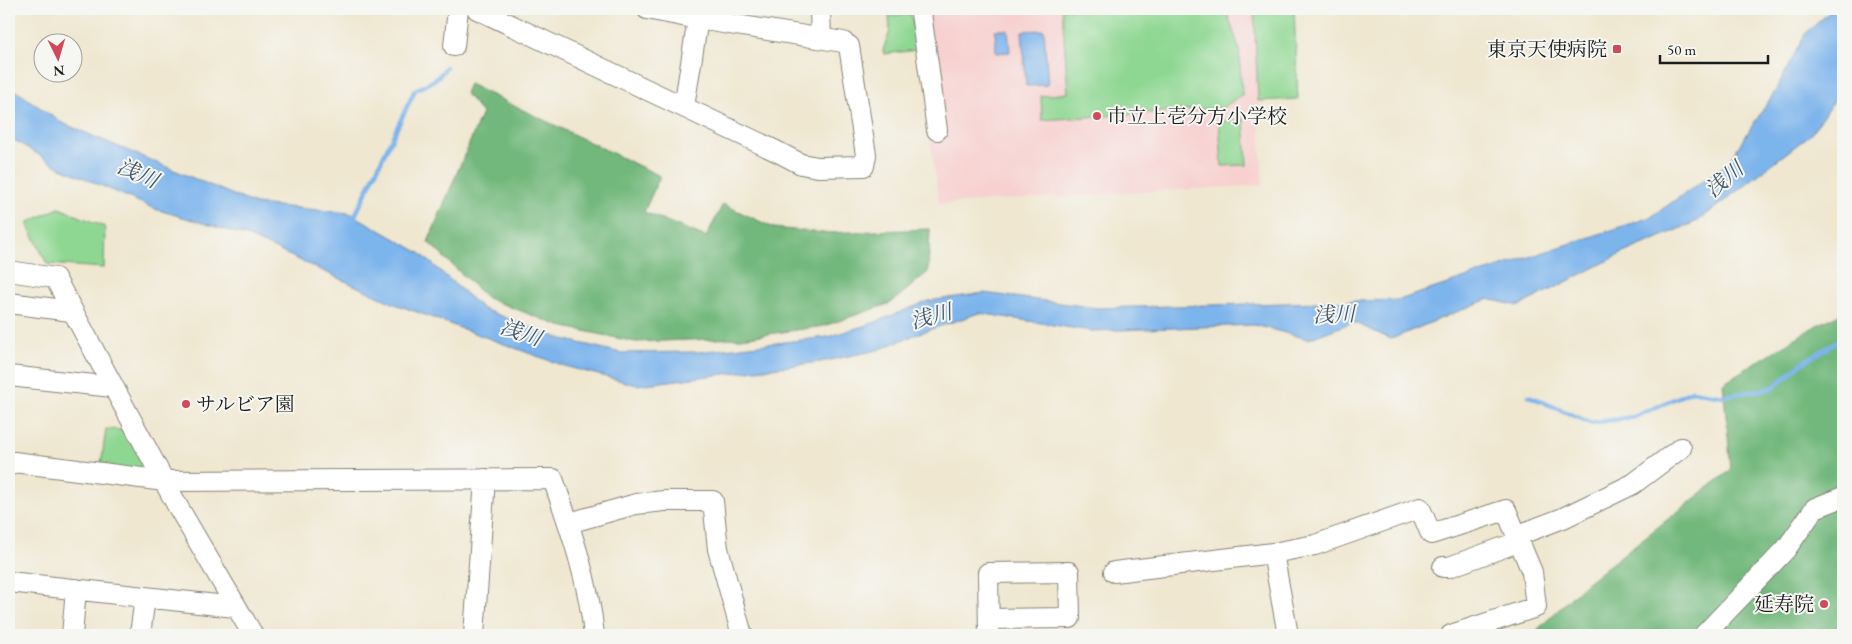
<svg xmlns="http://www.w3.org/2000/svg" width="1852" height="644" font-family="'EB Garamond','Noto Serif JP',serif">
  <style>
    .built { fill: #f7d0cf }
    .green { fill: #8ed792; stroke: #557a57 }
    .forest { fill: #72b87c; stroke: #476a4c }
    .water { fill: #7cb4ec; stroke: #4c6884 }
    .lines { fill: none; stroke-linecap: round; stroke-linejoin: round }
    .stream { stroke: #7cb4ec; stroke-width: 4.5 }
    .minor-casing { stroke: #868276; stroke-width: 22 }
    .minor { stroke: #fff; stroke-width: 20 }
    .poi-dot { fill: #d1495b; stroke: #f6f6f2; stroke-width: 2 }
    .labels { text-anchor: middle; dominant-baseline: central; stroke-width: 4; stroke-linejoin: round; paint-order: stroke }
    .poi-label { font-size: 20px; fill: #1c1c1c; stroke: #f6f6f2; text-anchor: end }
    .water-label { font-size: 21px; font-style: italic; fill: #42596f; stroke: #f6f6f2 }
  </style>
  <rect width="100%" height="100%" fill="#f6f6f2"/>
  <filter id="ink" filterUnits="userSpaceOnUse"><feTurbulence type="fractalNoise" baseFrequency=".02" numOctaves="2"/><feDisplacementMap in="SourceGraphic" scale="10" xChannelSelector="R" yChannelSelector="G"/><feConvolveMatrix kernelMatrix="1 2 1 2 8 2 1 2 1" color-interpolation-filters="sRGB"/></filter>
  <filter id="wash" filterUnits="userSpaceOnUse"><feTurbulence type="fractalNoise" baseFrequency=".0096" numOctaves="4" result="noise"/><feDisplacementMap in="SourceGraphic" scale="20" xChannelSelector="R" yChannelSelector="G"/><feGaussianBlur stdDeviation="1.12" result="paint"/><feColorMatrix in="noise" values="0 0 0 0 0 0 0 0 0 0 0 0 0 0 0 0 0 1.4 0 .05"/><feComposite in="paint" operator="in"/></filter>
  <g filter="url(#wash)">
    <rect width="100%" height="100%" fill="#efe7d0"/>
    <!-- built -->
    <path class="built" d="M924,9H1254L1263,185L939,204L929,132Z"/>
    <!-- green -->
    <path class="green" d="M1062,9H1228V16L1239,48L1242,95L1222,108L1042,120L1041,96L1068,93Z
      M1254,9H1294L1298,99L1258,101Z
      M911,14L917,50L884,54L883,50L890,31L889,16Z
      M1244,119L1247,165L1222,166L1219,121Z
      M59,208L105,227L104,268L47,264L27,223Z
      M106,429L137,431L165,481L101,464Z"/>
    <!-- forest -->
    <path class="forest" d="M469,84L660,176L644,212L706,237L723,204L774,228L824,233L930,229L928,272L891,303L824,326L741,338L636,342L560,326L487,298L428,242L482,113L465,93Z
      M1843,312V635H1532L1585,584L1731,470L1723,383L1812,328Z"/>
    <!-- water -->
    <path class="water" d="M1833,9H1843V91L1832,103L1811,134L1698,221L1623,253L1519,306L1488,299L1391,339L1353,322L1308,339L1255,325L1091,331L979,313L917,334L878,350L820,362L637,385L564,366L395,304L247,236L155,209L59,167L9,137V86L62,123L255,204L350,213L420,253L483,309L559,338L621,353L698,352L828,337L873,323L928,301L984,293L1098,308L1399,300L1651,217L1727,164L1776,90L1805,34Z
      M995,30H1008L1010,52L996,53Z
      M1044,30L1048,85L1026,86L1022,31Z"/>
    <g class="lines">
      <!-- stream -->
      <path class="stream" d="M352,222L415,90C428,84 438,80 446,67
        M1529,396L1591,423L1634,417L1692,391L1723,396L1773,388L1802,363L1843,338"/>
    </g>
  </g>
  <g filter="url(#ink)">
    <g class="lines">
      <!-- minor casing -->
      <g class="minor-casing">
        <path id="minor" d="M477,9L776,151L801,164L818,167L864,166L866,155L849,46L843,42L698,19L647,9
          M820,9L821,38
          M924,9L921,13L937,130
          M454,46L458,9
          M684,107L698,19
          M9,271L55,278L178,507L253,635
          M9,303L71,311
          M9,376L113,387
          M9,466L14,462L165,481L553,479C571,530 589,582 594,635
          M569,523L636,504L664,501H713L718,549L742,635
          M1516,536L1563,518L1633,484L1681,448
          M1273,553L1288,635
          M1443,567H1449L1518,542
          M1114,572L1273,553L1315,545L1420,508L1431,534L1506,510L1532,572L1536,607L1451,635
          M9,582L235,607
          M989,619L1070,618L1069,572L988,573L989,635
          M72,635L76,589
          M140,635L145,597
          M474,635L485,479
          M1704,635L1786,549L1815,508L1843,497"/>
      </g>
      <!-- minor -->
      <use href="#minor" class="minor"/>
    </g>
  </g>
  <!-- markers -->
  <g class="poi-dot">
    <rect x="1612" y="44" width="10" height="10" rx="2.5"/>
    <circle cx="1097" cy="116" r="5"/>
    <circle cx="186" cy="404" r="5"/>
    <circle cx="1824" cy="604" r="5"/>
  </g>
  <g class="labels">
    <!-- poi labels -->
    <g class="poi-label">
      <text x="1607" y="49">東京天使病院</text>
      <text x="1107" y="116" text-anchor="start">市立上壱分方小学校</text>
      <text x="196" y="404" text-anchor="start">サルビア園</text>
      <text x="1814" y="604">延寿院</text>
    </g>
    <!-- water labels -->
    <g class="water-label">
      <text transform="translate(138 173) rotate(24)">浅川</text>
      <text transform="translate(1724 179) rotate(-40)">浅川</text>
      <text transform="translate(1334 314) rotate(-2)">浅川</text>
      <text transform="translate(931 316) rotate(-15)">浅川</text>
      <text transform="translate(521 332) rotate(19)">浅川</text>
    </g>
  </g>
  <!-- margin -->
  <rect width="1852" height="644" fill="none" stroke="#f6f6f2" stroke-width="30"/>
  <!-- north arrow -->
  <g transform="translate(58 58) rotate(175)"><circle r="24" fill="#f6f6f2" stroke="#9f9f9c"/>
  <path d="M0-4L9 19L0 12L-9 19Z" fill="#d1495b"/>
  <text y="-8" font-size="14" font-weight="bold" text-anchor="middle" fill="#1c1c1c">N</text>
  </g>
  <!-- scale -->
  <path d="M1660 55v8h108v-8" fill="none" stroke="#1c1c1c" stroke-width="2.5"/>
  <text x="1667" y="55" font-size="15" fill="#1c1c1c" stroke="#f6f6f2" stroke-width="4" paint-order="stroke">50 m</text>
</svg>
